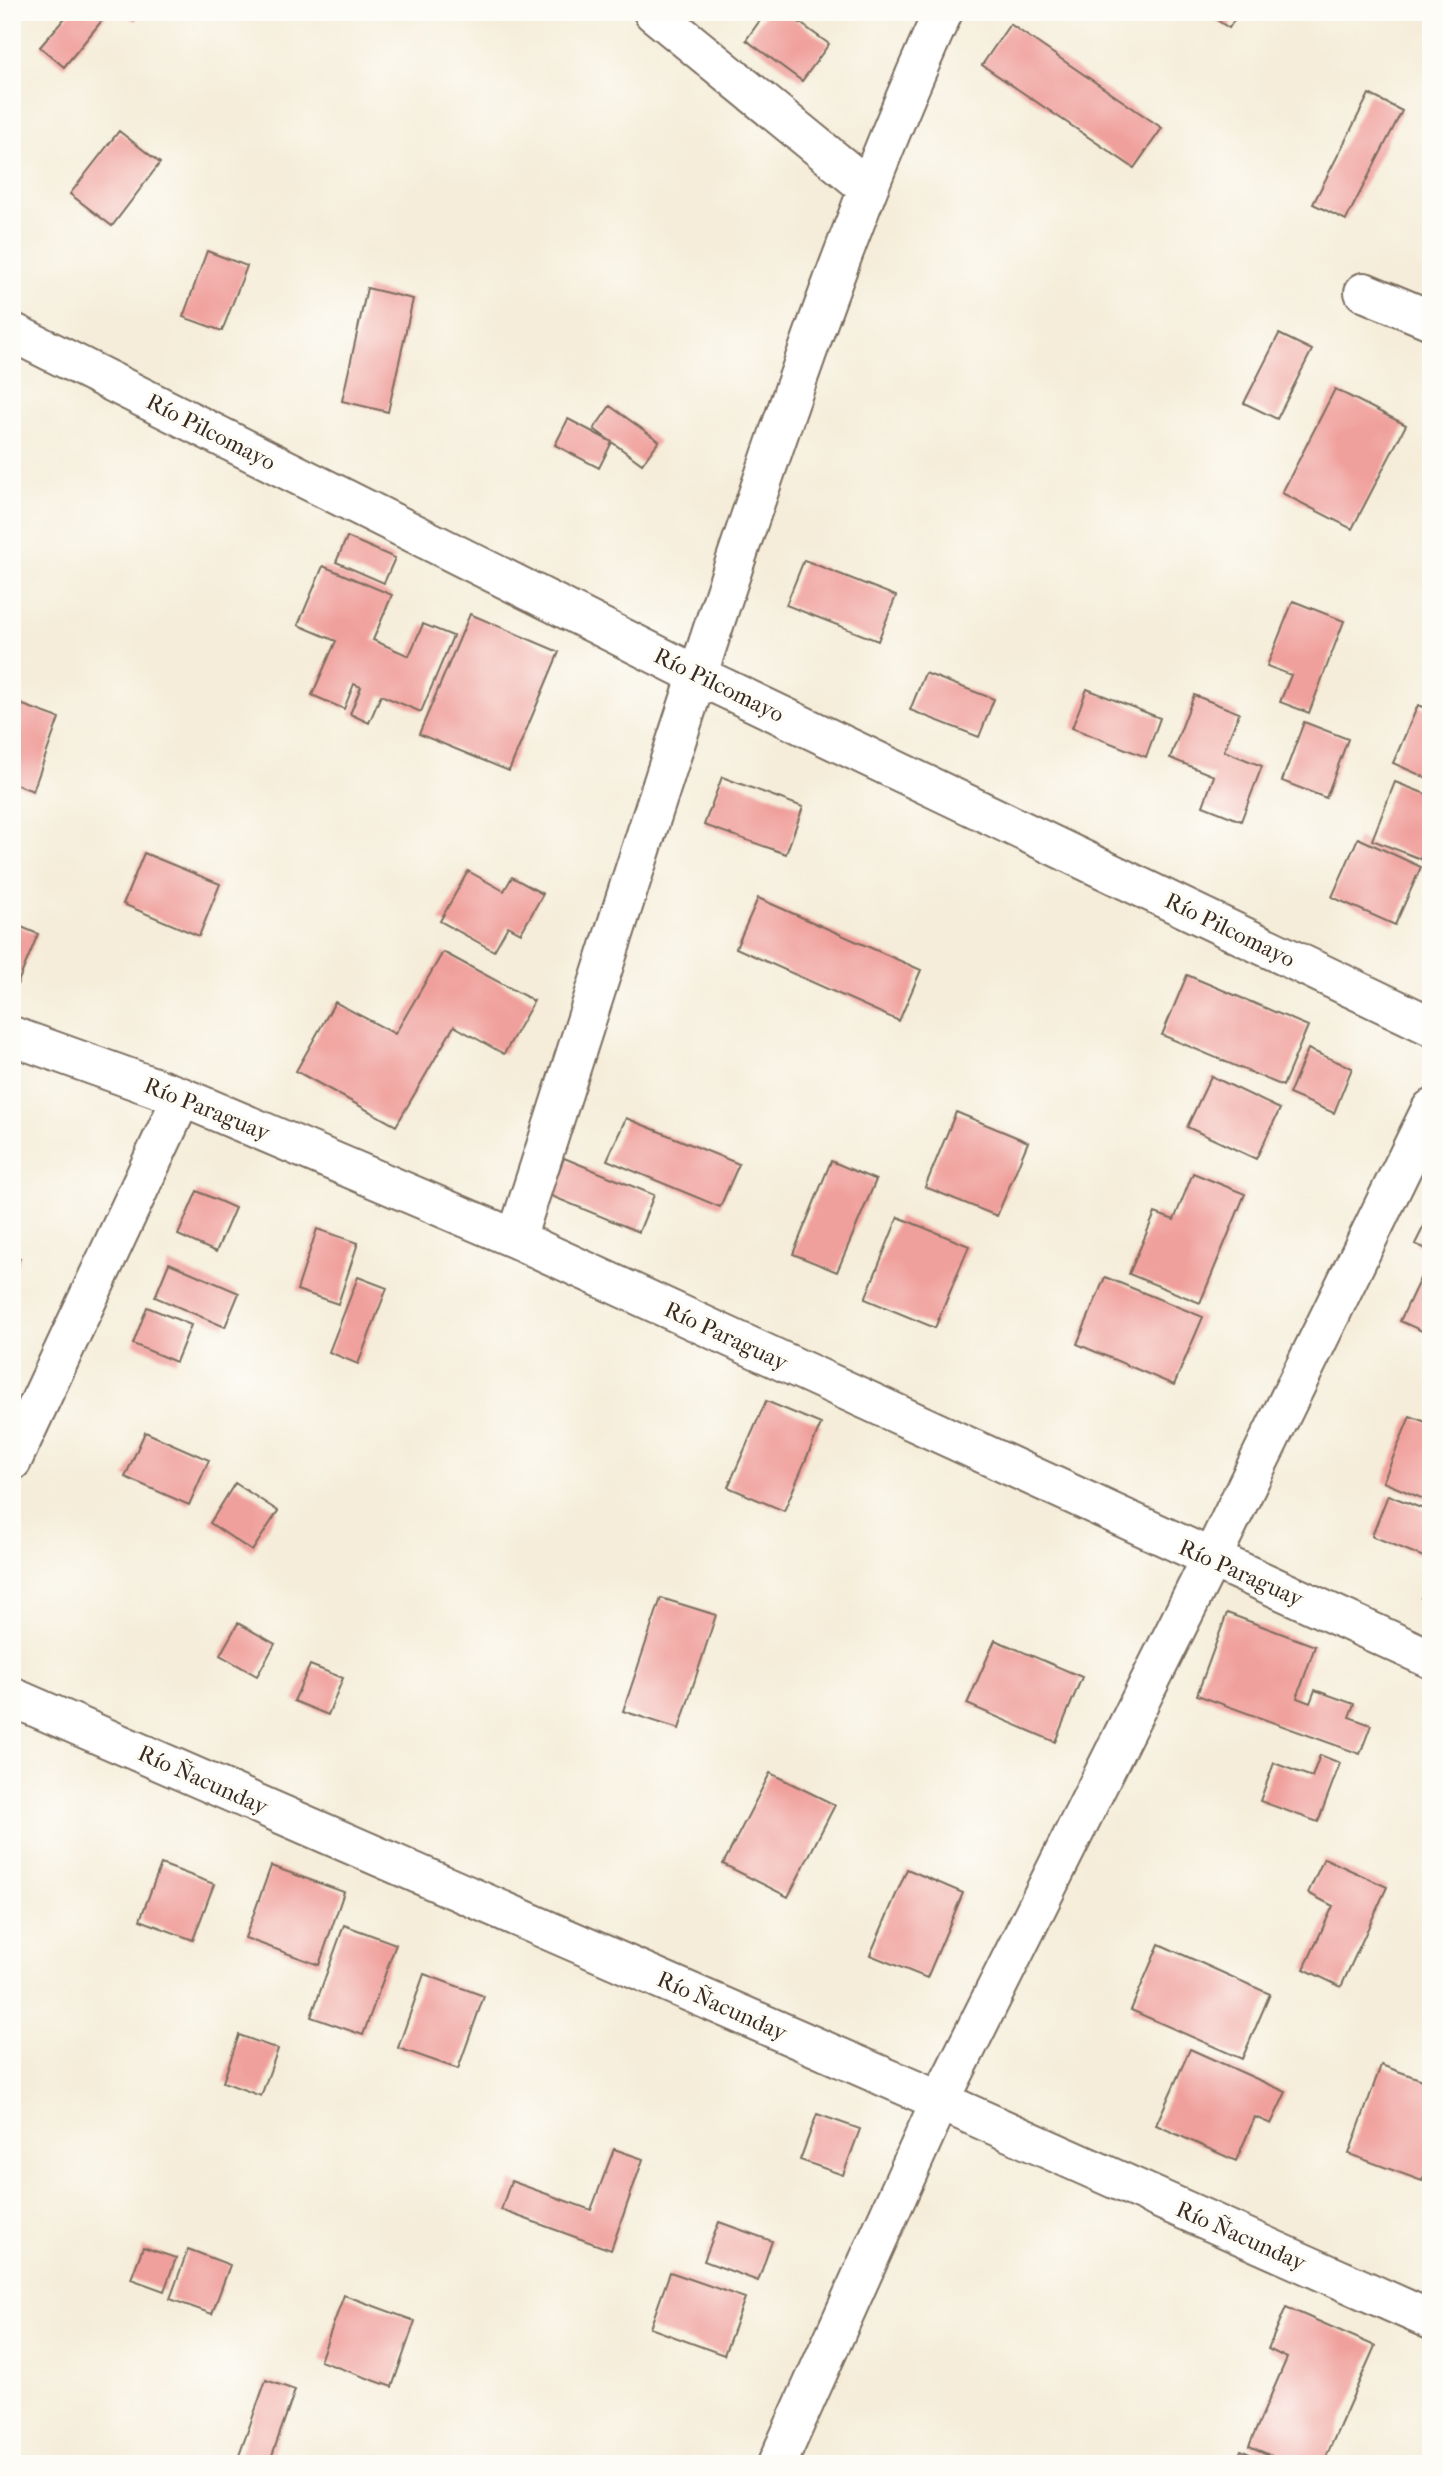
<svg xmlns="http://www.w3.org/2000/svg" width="1443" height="2476" font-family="'IM FELL French Canon',serif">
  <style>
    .building { fill: #f0a09c }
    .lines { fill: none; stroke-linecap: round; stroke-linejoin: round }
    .minor-casing { stroke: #7c6e5f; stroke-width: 42 }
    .minor { stroke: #fff; stroke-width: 38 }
    .labels { text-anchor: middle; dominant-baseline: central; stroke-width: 7; stroke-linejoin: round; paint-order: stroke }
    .street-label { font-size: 23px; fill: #3b2a1e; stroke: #fdfcf7 }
  </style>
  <rect width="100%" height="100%" fill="#fdfcf7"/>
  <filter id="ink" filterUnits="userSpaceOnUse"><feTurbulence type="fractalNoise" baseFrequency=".0143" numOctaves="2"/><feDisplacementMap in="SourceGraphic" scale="14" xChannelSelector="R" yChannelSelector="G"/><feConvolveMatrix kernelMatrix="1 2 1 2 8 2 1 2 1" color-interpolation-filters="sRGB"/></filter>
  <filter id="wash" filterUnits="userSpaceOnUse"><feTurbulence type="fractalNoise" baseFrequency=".00686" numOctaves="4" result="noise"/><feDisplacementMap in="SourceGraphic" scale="28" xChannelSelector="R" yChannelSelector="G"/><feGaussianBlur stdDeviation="1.57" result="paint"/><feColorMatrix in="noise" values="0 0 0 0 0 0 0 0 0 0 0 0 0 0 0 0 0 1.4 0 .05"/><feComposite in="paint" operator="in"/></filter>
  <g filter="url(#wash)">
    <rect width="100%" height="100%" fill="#f5edd9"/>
    <g id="blocks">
      <!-- building -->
      <path class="building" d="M70,12H109L64,67L40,47Z
        M124,12H142L134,21Z
        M766,12H785L829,44L802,81L746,40Z
        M1205,12H1239L1229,28Z
        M1010,24L1162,128L1134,168L982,65Z
        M1369,94L1402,111L1346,220L1313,204Z
        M119,131L160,163L112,226L70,194Z
        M207,251L247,266L222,331L183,317Z
        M367,288L413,299L388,412L342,401Z
        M1279,334L1312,350L1277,419L1244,403Z
        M1335,389L1406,425L1352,529L1282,493Z
        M610,406L659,441L642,464L594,429Z
        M568,419L612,442L599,468L555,445Z
        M347,537L395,558L384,583L336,562Z
        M804,560L896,596L878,641L786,605Z
        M323,566L392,595L373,640L409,656L423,624L453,636L421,712L381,695L369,723L350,714L361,687L354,684L344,709L312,695L336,641L298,625Z
        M1293,601L1344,621L1309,713L1280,702L1291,675L1267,666Z
        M470,614L559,652L509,771L419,734Z
        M925,673L994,699L979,737L910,710Z
        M1087,689L1160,718L1146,757L1072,728Z
        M1194,695L1239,713L1224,751L1262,766L1241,821L1203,806L1214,776L1170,758Z
        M12,701L59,718L33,791L12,783Z
        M1418,705L1431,711V780L1393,763Z
        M1304,722L1348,739L1326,798L1282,781Z
        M722,777L803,807L786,854L704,825Z
        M1395,782L1431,796V863L1372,840Z
        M1358,838L1421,867L1395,925L1332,897Z
        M144,853L220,884L199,936L123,904Z
        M468,871L504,891L512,877L543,894L521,933L508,926L494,951L440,921Z
        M758,898L921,970L899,1021L736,948Z
        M12,923L38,934L16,987L12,986Z
        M443,952L534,1001L504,1054L454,1026L396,1126L296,1071L335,1002L395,1034Z
        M1187,975L1308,1026L1283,1086L1162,1035Z
        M1308,1049L1352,1068L1334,1113L1289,1094Z
        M1211,1076L1280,1109L1256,1159L1187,1127Z
        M956,1112L1028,1142L997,1216L925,1187Z
        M626,1118L739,1164L720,1207L607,1160Z
        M564,1158L654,1195L639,1232L549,1195Z
        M831,1161L876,1180L837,1272L793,1254Z
        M1193,1173L1245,1194L1200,1303L1129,1274L1155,1213L1174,1220Z
        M197,1191L235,1208L216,1252L178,1235Z
        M1431,1212V1251L1415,1244Z
        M898,1217L969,1246L935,1328L865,1299Z
        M317,1229L358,1243L338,1304L297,1290Z
        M12,1255L20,1258L12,1277Z
        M169,1263L239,1293L225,1327L155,1297Z
        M1426,1266L1431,1269V1335L1400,1321Z
        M358,1277L387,1288L358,1364L329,1352Z
        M1105,1277L1203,1317L1174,1385L1077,1344Z
        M147,1307L191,1325L176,1362L133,1344Z
        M766,1401L821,1424L784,1511L728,1487Z
        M1410,1416L1431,1424V1502L1383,1482Z
        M145,1432L209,1460L189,1505L125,1477Z
        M235,1483L278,1511L252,1551L210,1523Z
        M1388,1495L1431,1512V1560L1372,1536Z
        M1431,1575V1602L1421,1598Z
        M661,1598L716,1615L679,1729L623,1711Z
        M1227,1613L1315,1646L1297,1698L1310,1703L1315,1690L1354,1704L1349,1717L1371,1725L1360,1754L1197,1695Z
        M238,1623L275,1644L257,1676L220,1655Z
        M995,1640L1082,1677L1055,1742L967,1704Z
        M310,1665L343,1678L328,1715L294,1701Z
        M1320,1755L1340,1763L1318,1822L1260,1801L1274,1763L1312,1777Z
        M770,1773L835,1805L788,1897L723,1864Z
        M1324,1858L1387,1887L1341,1987L1304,1969L1333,1906L1308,1893Z
        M161,1864L214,1884L193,1940L140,1920Z
        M271,1866L344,1892L319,1965L245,1938Z
        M907,1869L963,1893L927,1978L870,1955Z
        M344,1925L396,1944L363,2035L311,2017Z
        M1159,1944L1270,1994L1242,2059L1131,2010Z
        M424,1974L484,1996L458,2069L398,2048Z
        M239,2035L278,2049L261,2096L223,2082Z
        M1190,2049L1286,2092L1271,2124L1255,2117L1236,2161L1156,2125Z
        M1381,2065L1431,2083V2157L1422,2181L1349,2154Z
        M817,2114L860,2129L843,2175L800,2160Z
        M614,2149L643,2159L611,2250L501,2210L511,2181L591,2210Z
        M719,2222L772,2241L758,2281L704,2261Z
        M143,2247L176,2258L164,2291L131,2279Z
        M188,2249L230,2265L212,2314L170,2299Z
        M670,2272L745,2298L724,2355L650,2328Z
        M344,2295L415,2321L392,2387L320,2361Z
        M1286,2307L1375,2346L1323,2464H1290L1249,2446L1287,2358L1268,2349Z
        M266,2380L295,2390L269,2464H236Z
        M1241,2450L1272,2464H1235Z"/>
    </g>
  </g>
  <g filter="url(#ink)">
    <use href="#blocks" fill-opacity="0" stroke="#7c6e5f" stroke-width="2"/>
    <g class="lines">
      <!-- minor casing -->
      <g class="minor-casing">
        <path id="minor" d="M653,12L867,187
          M1364,292L1431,320
          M12,332L697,675L1431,1026
          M12,1036L182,1097L516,1239L1431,1659
          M516,1239C590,1011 661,783 737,556C799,372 862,189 943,12
          M12,1461L182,1097
          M12,1697L940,2101L1431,2320
          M777,2464L940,2101L1211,1559L1431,1109"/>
      </g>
      <!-- minor -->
      <use href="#minor" class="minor"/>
    </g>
  </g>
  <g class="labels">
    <!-- street labels -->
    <g class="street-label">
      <text transform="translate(211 432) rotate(27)">Río Pilcomayo</text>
      <text transform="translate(719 685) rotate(26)">Río Pilcomayo</text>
      <text transform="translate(1230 930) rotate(26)">Río Pilcomayo</text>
      <text transform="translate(207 1109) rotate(22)">Río Paraguay</text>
      <text transform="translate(726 1336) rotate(25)">Río Paraguay</text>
      <text transform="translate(1241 1573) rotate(24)">Río Paraguay</text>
      <text transform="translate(203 1780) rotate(24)">Río Ñacunday</text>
      <text transform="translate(722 2006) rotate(24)">Río Ñacunday</text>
      <text transform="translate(1241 2236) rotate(24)">Río Ñacunday</text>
    </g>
  </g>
  <!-- margin -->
  <rect width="1443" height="2476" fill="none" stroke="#fdfcf7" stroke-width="42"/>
</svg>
